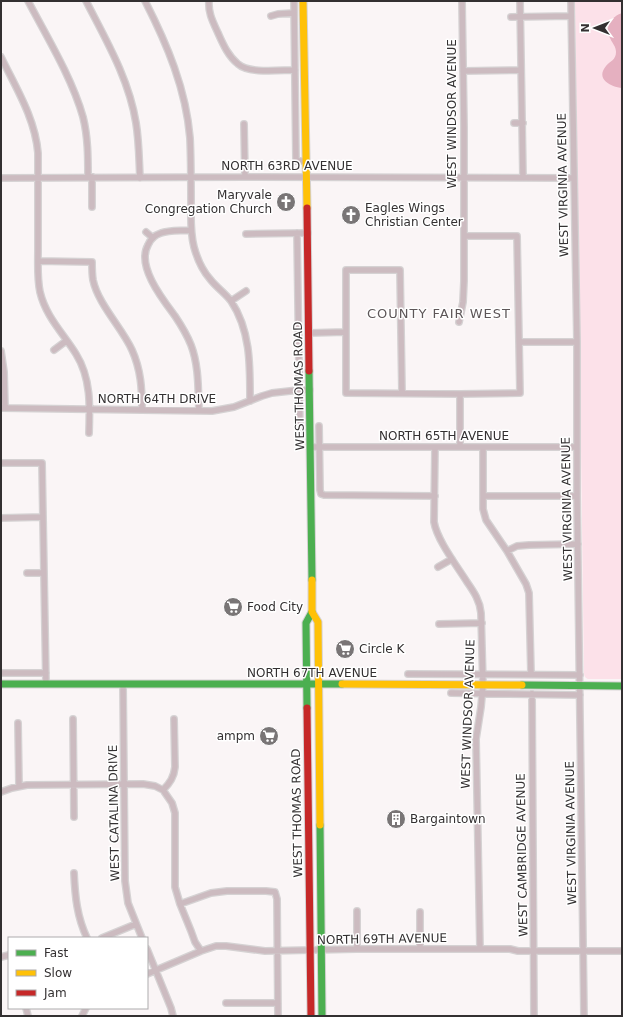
<svg xmlns="http://www.w3.org/2000/svg" width="623" height="1017" font-family="'DejaVu Sans',sans-serif">
  <style>
    .green { fill: #fce1e9 }
    .water { fill: #e5b0c0 }
    .lines { fill: none; stroke-linecap: round; stroke-linejoin: round }
    .street-casing { stroke: #d5d2d3; stroke-width: 8 }
    .fast-casing { stroke: #d5d2d3; stroke-width: 9 }
    .slow-casing { stroke: #d5d2d3; stroke-width: 9 }
    .jam-casing { stroke: #d5d2d3; stroke-width: 9 }
    .street { stroke: #ccbbc0; stroke-width: 5.5 }
    .fast { stroke: #4caf50; stroke-width: 7 }
    .slow { stroke: #ffc107; stroke-width: 7 }
    .jam { stroke: #c62828; stroke-width: 7 }
    .labels { text-anchor: middle; dominant-baseline: central; stroke-width: 3; stroke-linejoin: round; paint-order: stroke }
    .street-label { font-size: 12px; fill: #333031; stroke: #fff }
    .poi-label { font-size: 12px; fill: #333031; stroke: #fff; text-anchor: start }
    .neighbourhood-label { font-size: 13px; letter-spacing: 1px; fill: #5d5658; stroke: #fff }
  </style>
  <rect width="100%" height="100%" fill="#faf5f6"/>
  <!-- green -->
  <path class="green" d="M575,1H622V679H588C585,678 584,676 584,673Z"/>
  <!-- water -->
  <path class="water" d="M622,13V88C611,87 595,79 606,66C610,61 616,60 616,52C616,46 612,43 610,38C604,27 612,16 622,13Z"/>
  <g class="lines">
    <!-- street casing -->
    <g class="street-casing">
      <path id="street" d="M28,1C47,37 72,78 83,117C88,137 88,157 88,177
        M86,1C106,40 129,79 136,123C139,141 139,159 140,178
        M145,1C167,44 186,89 190,138C191,159 191,181 191,202C191,217 190,232 194,247C197,258 202,270 210,279C216,287 225,293 231,301C251,331 250,367 250,401
        M209,1C208,13 213,22 218,33C223,44 228,56 238,64C249,74 280,70 295,70
        M294,1L296,161H306
        M520,1L523,178
        M571,1L577,342V496L584,1016
        M271,16L278,14L294,13
        M511,17L571,16
        M1,57C16,88 35,118 38,153C38,163 38,173 38,183C38,205 38,227 38,249C38,263 37,278 40,292C46,317 63,333 76,354C91,378 90,406 89,433
        M463,71L521,70
        M514,123H523
        M244,124L245,177
        M92,177V207
        M1,178L245,177L574,178
        M191,230C181,231 169,230 161,233C155,235 150,240 148,245C136,266 163,300 175,316C181,325 187,335 191,345C199,366 198,389 199,411
        M146,232L153,238
        M297,233L300,435
        M246,234L308,233
        M38,261L92,262C92,268 92,274 93,280C98,304 122,328 132,350C141,370 142,389 142,410
        M231,301L246,291
        M459,322L463,302L464,281V127L462,1
        M309,333L346,332
        M519,342H577
        M54,350L66,341
        M1,351L4,372L5,408
        M402,393L400,270H346V393L460,394L520,393L517,236H464
        M460,394V447
        M1,408L212,411L234,407L262,396L272,393L299,390H310
        M319,426L320,490L321,494L324,495L435,496
        M311,447H577
        M435,447L434,522C437,540 457,566 467,582C474,592 480,601 481,613L483,685L481,707L476,739L480,949
        M483,447V509L486,520L507,551L526,584L529,593L531,674
        M1,463H42L46,684
        M483,496H577
        M1,518L43,517
        M507,551L517,546L529,545L578,544
        M438,567L452,559
        M27,573H44
        M439,624L482,623
        M1,673H46
        M408,674L580,675
        M123,684L125,881L128,903L142,938
        M451,693L580,695
        M532,694L534,1016
        M73,719L74,817
        M174,719L175,767C174,777 170,783 163,790L172,803L175,813V887L180,904L191,931L195,942L201,951
        M18,723L19,786
        M1,792L12,788L27,785L143,784L155,786L163,790
        M74,873C75,896 77,917 87,938
        M180,904L211,893L227,891H266L275,892L277,899L278,1016
        M357,911V949
        M420,912V949
        M102,938L136,924
        M147,949L171,1008L173,1016
        M1,957L9,955
        M147,974L201,951L216,946H226L265,951L357,949H510L518,951H622
        M226,1003H278
        M26,1008L28,1016
        M82,1016L86,1008"/>
    </g>
    <!-- fast casing -->
    <g class="fast-casing">
      <path id="fast" d="M309,371L312,580
        M1,684H342
        M522,685L622,686
        M307,708L306,623L312,612
        M320,825L322,1016"/>
    </g>
    <!-- slow casing -->
    <g class="slow-casing">
      <path id="slow" d="M303,1L307,208
        M312,580V612L318,622L320,825
        M342,684L522,685"/>
    </g>
    <!-- jam casing -->
    <g class="jam-casing">
      <path id="jam" d="M307,208L309,371
        M307,708L311,1016"/>
    </g>
    <!-- street -->
    <use href="#street" class="street"/>
    <!-- fast -->
    <use href="#fast" class="fast"/>
    <!-- slow -->
    <use href="#slow" class="slow"/>
    <!-- jam -->
    <use href="#jam" class="jam"/>
  </g>
  <!-- icons -->
  <defs>
    <g id="church-disc" transform="scale(1)"><circle r="9.5" fill="#797576" stroke="#fff"/><path d="M-1.2-6h2.4v3.5h3.3v2.4h-3.3V6h-2.4V-.1h-3.3v-2.4h3.3Z" fill="#fff"/></g>
    <g id="supermarket-disc" transform="scale(1)"><circle r="9.5" fill="#797576" stroke="#fff"/><path d="M-6-5.5h2.5l.6 2H6L4.5 2H-2.5L-4.4-4H-6ZM-1.5 3.2a1.3 1.3 0 1 0 .1 0ZM3 3.2a1.3 1.3 0 1 0 .1 0Z" fill="#fff"/></g>
    <g id="building-disc" transform="scale(1)"><circle r="9.5" fill="#797576" stroke="#fff"/><path d="M-4-6H4V6H1V3H-1V6H-4ZM-2.5-4.3h1.7v1.8h-1.7ZM.8-4.3h1.7v1.8H.8ZM-2.5-1h1.7V.8h-1.7ZM.8-1h1.7V.8H.8Z" fill="#fff"/></g>
  </defs>
  <g fill-rule="evenodd">
    <use href="#church-disc" x="286" y="202"/>
    <use href="#church-disc" x="351" y="215"/>
    <use href="#supermarket-disc" x="233" y="607"/>
    <use href="#supermarket-disc" x="345" y="649"/>
    <use href="#supermarket-disc" x="269" y="736"/>
    <use href="#building-disc" x="396" y="819"/>
  </g>
  <g class="labels">
    <!-- street labels -->
    <g class="street-label">
      <text transform="translate(452 114) rotate(-90)">WEST WINDSOR AVENUE</text>
      <text x="287" y="166">NORTH 63RD AVENUE</text>
      <text transform="translate(563 185) rotate(-91)">WEST VIRGINIA AVENUE</text>
      <text transform="translate(299 386) rotate(-91)">WEST THOMAS ROAD</text>
      <text x="157" y="399">NORTH 64TH DRIVE</text>
      <text x="444" y="436">NORTH 65TH AVENUE</text>
      <text transform="translate(567 509) rotate(-91)">WEST VIRGINIA AVENUE</text>
      <text x="312" y="673">NORTH 67TH AVENUE</text>
      <text transform="translate(468 714) rotate(-88)">WEST WINDSOR AVENUE</text>
      <text transform="translate(114 813) rotate(-91)">WEST CATALINA DRIVE</text>
      <text transform="translate(297 813) rotate(-91)">WEST THOMAS ROAD</text>
      <text transform="translate(571 833) rotate(-91)">WEST VIRGINIA AVENUE</text>
      <text transform="translate(522 855) rotate(-91)">WEST CAMBRIDGE AVENUE</text>
      <text transform="translate(382 939) rotate(-1)">NORTH 69TH AVENUE</text>
    </g>
    <!-- poi labels -->
    <g class="poi-label">
      <text x="272" y="195" text-anchor="end">Maryvale<tspan x="272" dy="14">Congregation Church</tspan></text>
      <text x="365" y="208">Eagles Wings<tspan x="365" dy="14">Christian Center</tspan></text>
      <text x="247" y="607">Food City</text>
      <text x="359" y="649">Circle K</text>
      <text x="255" y="736" text-anchor="end">ampm</text>
      <text x="410" y="819">Bargaintown</text>
    </g>
    <!-- neighbourhood labels -->
    <g class="neighbourhood-label">
      <text x="439" y="313">COUNTY FAIR WEST</text>
    </g>
  </g>
  <!-- border -->
  <rect width="623" height="1017" fill="none" stroke="#333031" stroke-width="4"/>
  <!-- legend -->
  <rect x="8" y="937" width="140" height="72" fill="#ffffff" stroke="#adacad"/>
  <rect x="16" y="950" width="20" height="6" fill="#4caf50" stroke="#adacad"/>
  <text x="44" y="957" font-size="12" fill="#333031">Fast</text>
  <rect x="16" y="970" width="20" height="6" fill="#ffc107" stroke="#adacad"/>
  <text x="44" y="977" font-size="12" fill="#333031">Slow</text>
  <rect x="16" y="990" width="20" height="6" fill="#c62828" stroke="#adacad"/>
  <text x="44" y="997" font-size="12" fill="#333031">Jam</text>
  <!-- north arrow -->
  <g transform="translate(595 28) rotate(270)" stroke="#ffffff" stroke-width="3" paint-order="stroke">
  <path d="M0-3L7 15L0 10L-7 15Z" fill="#333031"/>
  <text y="-6" font-size="11" font-weight="bold" text-anchor="middle" fill="#333031">N</text>
  </g>
</svg>
